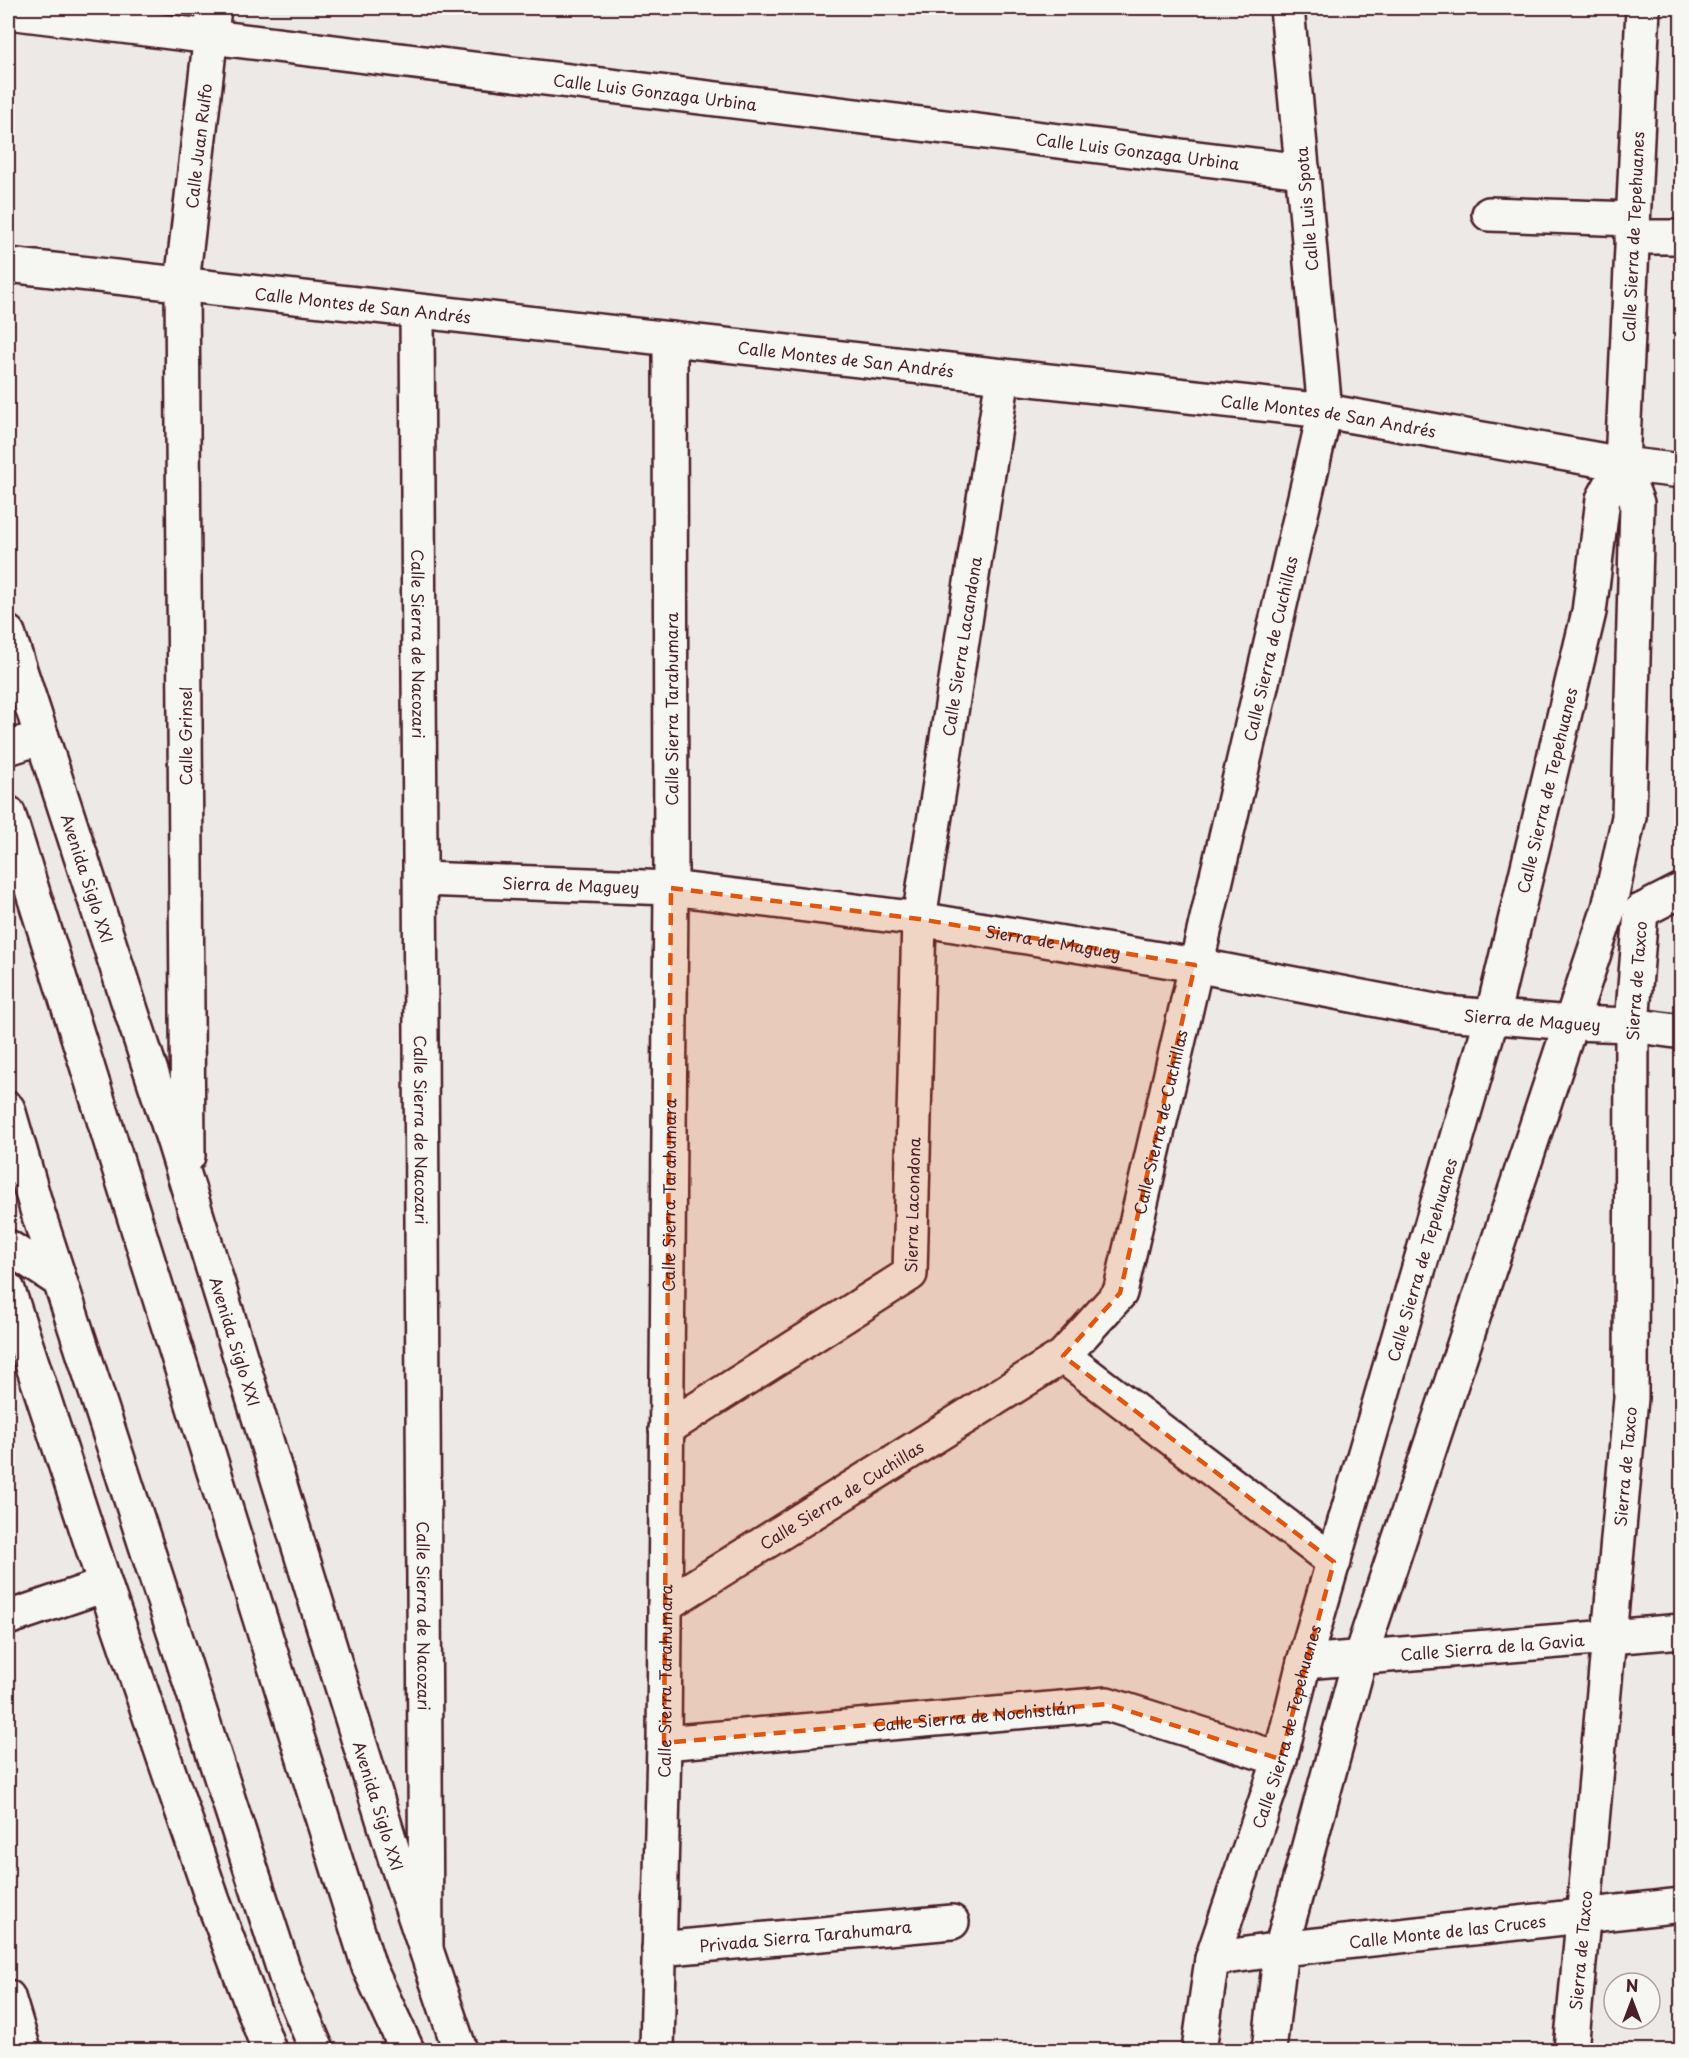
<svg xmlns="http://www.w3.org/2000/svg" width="1689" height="2058" font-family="'Playpen Sans',sans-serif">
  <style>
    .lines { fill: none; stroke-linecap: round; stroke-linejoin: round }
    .minor-casing { stroke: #4a1f2b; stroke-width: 38 }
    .highway-casing { stroke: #4a1f2b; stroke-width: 38 }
    .minor { stroke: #f6f6f2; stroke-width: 33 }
    .highway { stroke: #f6f6f2; stroke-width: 33 }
    .marked { fill: #e0560e; fill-opacity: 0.2; stroke: #e0560e; stroke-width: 4.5; stroke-dasharray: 12 8; stroke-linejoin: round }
    .labels { text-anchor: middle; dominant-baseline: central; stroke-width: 4.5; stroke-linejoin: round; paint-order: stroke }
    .street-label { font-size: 16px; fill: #4a1f2b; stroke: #f6f6f2 }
  </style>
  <rect width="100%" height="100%" fill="#ece9e6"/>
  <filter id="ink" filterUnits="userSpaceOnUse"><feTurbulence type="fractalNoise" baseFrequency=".0167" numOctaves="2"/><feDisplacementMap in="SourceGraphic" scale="12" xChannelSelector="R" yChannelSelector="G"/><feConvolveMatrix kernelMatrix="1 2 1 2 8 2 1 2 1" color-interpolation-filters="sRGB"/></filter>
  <g filter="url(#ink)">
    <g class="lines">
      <!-- minor casing -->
      <g class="minor-casing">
        <g id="minor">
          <path id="s1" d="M8,12L1303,171"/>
          <path d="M1489,214L1633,219"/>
          <path d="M1632,237H1682"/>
          <path id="s2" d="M8,265L1003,376L1325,411L1622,464L1682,471"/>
          <path id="s3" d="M417,311L426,1948"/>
          <path id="s4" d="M8,633L174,1142L396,1861L460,2050"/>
          <path d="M8,748L42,737"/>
          <path id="s5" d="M421,879L671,888L919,919L1195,965L1445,1013L1572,1023L1632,1025L1682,1032"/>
          <path d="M1641,911L1682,890"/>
          <path id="s6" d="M188,1156L182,283L214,8"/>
          <path d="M8,1290L105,1585L213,1901L269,2050"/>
          <path d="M1063,1356L1334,1562"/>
          <path id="s7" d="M666,1429L910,1274L919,919L1003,376"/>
          <path id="s8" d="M665,1605L1063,1356L1120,1293L1325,411L1287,8"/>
          <path d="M8,1618L105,1585"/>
          <path id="s9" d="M1304,1662L1682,1631"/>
          <path id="s10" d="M664,1743L1107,1704L1280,1759"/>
          <path id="s11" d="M659,1949L952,1922"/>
          <path id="s12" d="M1212,1959L1281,1949L1682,1905"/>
          <path d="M8,1997L24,2050"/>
          <path id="s13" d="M657,2050L664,1743L671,888L670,339"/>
          <path id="s14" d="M1199,2050L1212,1959L1280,1759L1304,1662L1492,1017L1589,612L1603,499L1622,464"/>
          <path id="s15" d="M1269,2050L1281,1949L1360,1658L1609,908L1629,817L1637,503L1622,464L1643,8"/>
          <path id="s16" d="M1571,2050L1631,1398L1632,1025L1641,911"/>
        </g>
      </g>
      <!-- highway casing -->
      <g class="highway-casing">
        <path id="highway" d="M8,813L369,1967L407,2050
          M8,1109L38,1213L286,1977L317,2050
          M8,1247L60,1281"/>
      </g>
      <!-- minor -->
      <use href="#minor" class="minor"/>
      <!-- highway -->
      <use href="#highway" class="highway"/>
    </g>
  </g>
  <!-- marked area -->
  <path class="marked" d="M671,888L919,919L1195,965L1120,1293L1063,1356L1334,1562L1280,1759L1107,1704L664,1743Z"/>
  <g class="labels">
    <!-- street labels -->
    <g class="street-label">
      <text stroke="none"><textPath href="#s1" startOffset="652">Calle Luis Gonzaga Urbina</textPath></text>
      <text stroke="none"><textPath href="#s6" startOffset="1011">Calle Juan Rulfo</textPath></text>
      <text stroke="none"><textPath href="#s1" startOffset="1138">Calle Luis Gonzaga Urbina</textPath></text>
      <text transform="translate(1306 209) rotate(-95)">Calle Luis Spota</text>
      <text stroke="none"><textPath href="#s15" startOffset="1870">Calle Sierra de Tepehuanes</textPath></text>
      <text stroke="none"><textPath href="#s2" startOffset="357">Calle Montes de San Andrés</textPath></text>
      <text stroke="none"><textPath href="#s2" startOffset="843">Calle Montes de San Andrés</textPath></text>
      <text stroke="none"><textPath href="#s2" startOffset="1329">Calle Montes de San Andrés</textPath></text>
      <text stroke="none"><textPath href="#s3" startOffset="333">Calle Sierra de Nacozari</textPath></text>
      <text stroke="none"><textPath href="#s7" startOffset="920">Calle Sierra Lacandona</textPath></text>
      <text stroke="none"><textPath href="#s8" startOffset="1216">Calle Sierra de Cuchillas</textPath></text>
      <text transform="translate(671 709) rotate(-90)">Calle Sierra Tarahumara</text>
      <text transform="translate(185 736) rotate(-90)">Calle Grinsel</text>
      <text stroke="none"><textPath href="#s14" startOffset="1308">Calle Sierra de Tepehuanes</textPath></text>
      <text stroke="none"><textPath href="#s4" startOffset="258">Avenida Siglo XXI</textPath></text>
      <text stroke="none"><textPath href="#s5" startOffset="150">Sierra de Maguey</textPath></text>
      <text stroke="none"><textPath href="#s5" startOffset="636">Sierra de Maguey</textPath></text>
      <text stroke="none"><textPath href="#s16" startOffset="1072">Sierra de Taxco</textPath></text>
      <text stroke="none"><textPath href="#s5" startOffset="1122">Sierra de Maguey</textPath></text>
      <text stroke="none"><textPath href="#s8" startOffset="730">Calle Sierra de Cuchillas</textPath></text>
      <text stroke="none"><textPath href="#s3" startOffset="819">Calle Sierra de Nacozari</textPath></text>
      <text stroke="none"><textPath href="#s13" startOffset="855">Calle Sierra Tarahumara</textPath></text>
      <text stroke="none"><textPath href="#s7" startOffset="358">Sierra Lacondona</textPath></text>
      <text stroke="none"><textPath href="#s14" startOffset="822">Calle Sierra de Tepehuanes</textPath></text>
      <text stroke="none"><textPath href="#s4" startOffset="744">Avenida Siglo XXI</textPath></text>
      <text stroke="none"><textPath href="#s16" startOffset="586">Sierra de Taxco</textPath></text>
      <text stroke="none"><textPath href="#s8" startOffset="208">Calle Sierra de Cuchillas</textPath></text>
      <text stroke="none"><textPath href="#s3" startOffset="1305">Calle Sierra de Nacozari</textPath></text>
      <text stroke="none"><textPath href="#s9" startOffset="189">Calle Sierra de la Gavia</textPath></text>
      <text stroke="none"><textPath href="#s13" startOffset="369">Calle Sierra Tarahumara</textPath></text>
      <text stroke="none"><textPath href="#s10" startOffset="312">Calle Sierra de Nochistlán</textPath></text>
      <text stroke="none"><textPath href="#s14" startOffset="336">Calle Sierra de Tepehuanes</textPath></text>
      <text stroke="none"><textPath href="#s4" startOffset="1230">Avenida Siglo XXI</textPath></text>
      <text stroke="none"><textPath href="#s12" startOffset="237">Calle Monte de las Cruces</textPath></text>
      <text stroke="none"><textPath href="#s11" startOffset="147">Privada Sierra Tarahumara</textPath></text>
      <text stroke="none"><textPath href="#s16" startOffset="100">Sierra de Taxco</textPath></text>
    </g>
  </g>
  <!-- margin -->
  <rect width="1689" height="2058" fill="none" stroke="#f6f6f2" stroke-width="30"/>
  <rect x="15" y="15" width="1659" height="2028" fill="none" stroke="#4a1f2b" stroke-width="2" filter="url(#ink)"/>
  <!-- north arrow -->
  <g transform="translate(1632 2001)"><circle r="28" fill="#f6f6f2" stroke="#b1a0a2" stroke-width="1.5"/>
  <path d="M0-4.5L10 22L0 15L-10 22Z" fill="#4a1f2b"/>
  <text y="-9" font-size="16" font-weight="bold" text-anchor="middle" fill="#4a1f2b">N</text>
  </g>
</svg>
